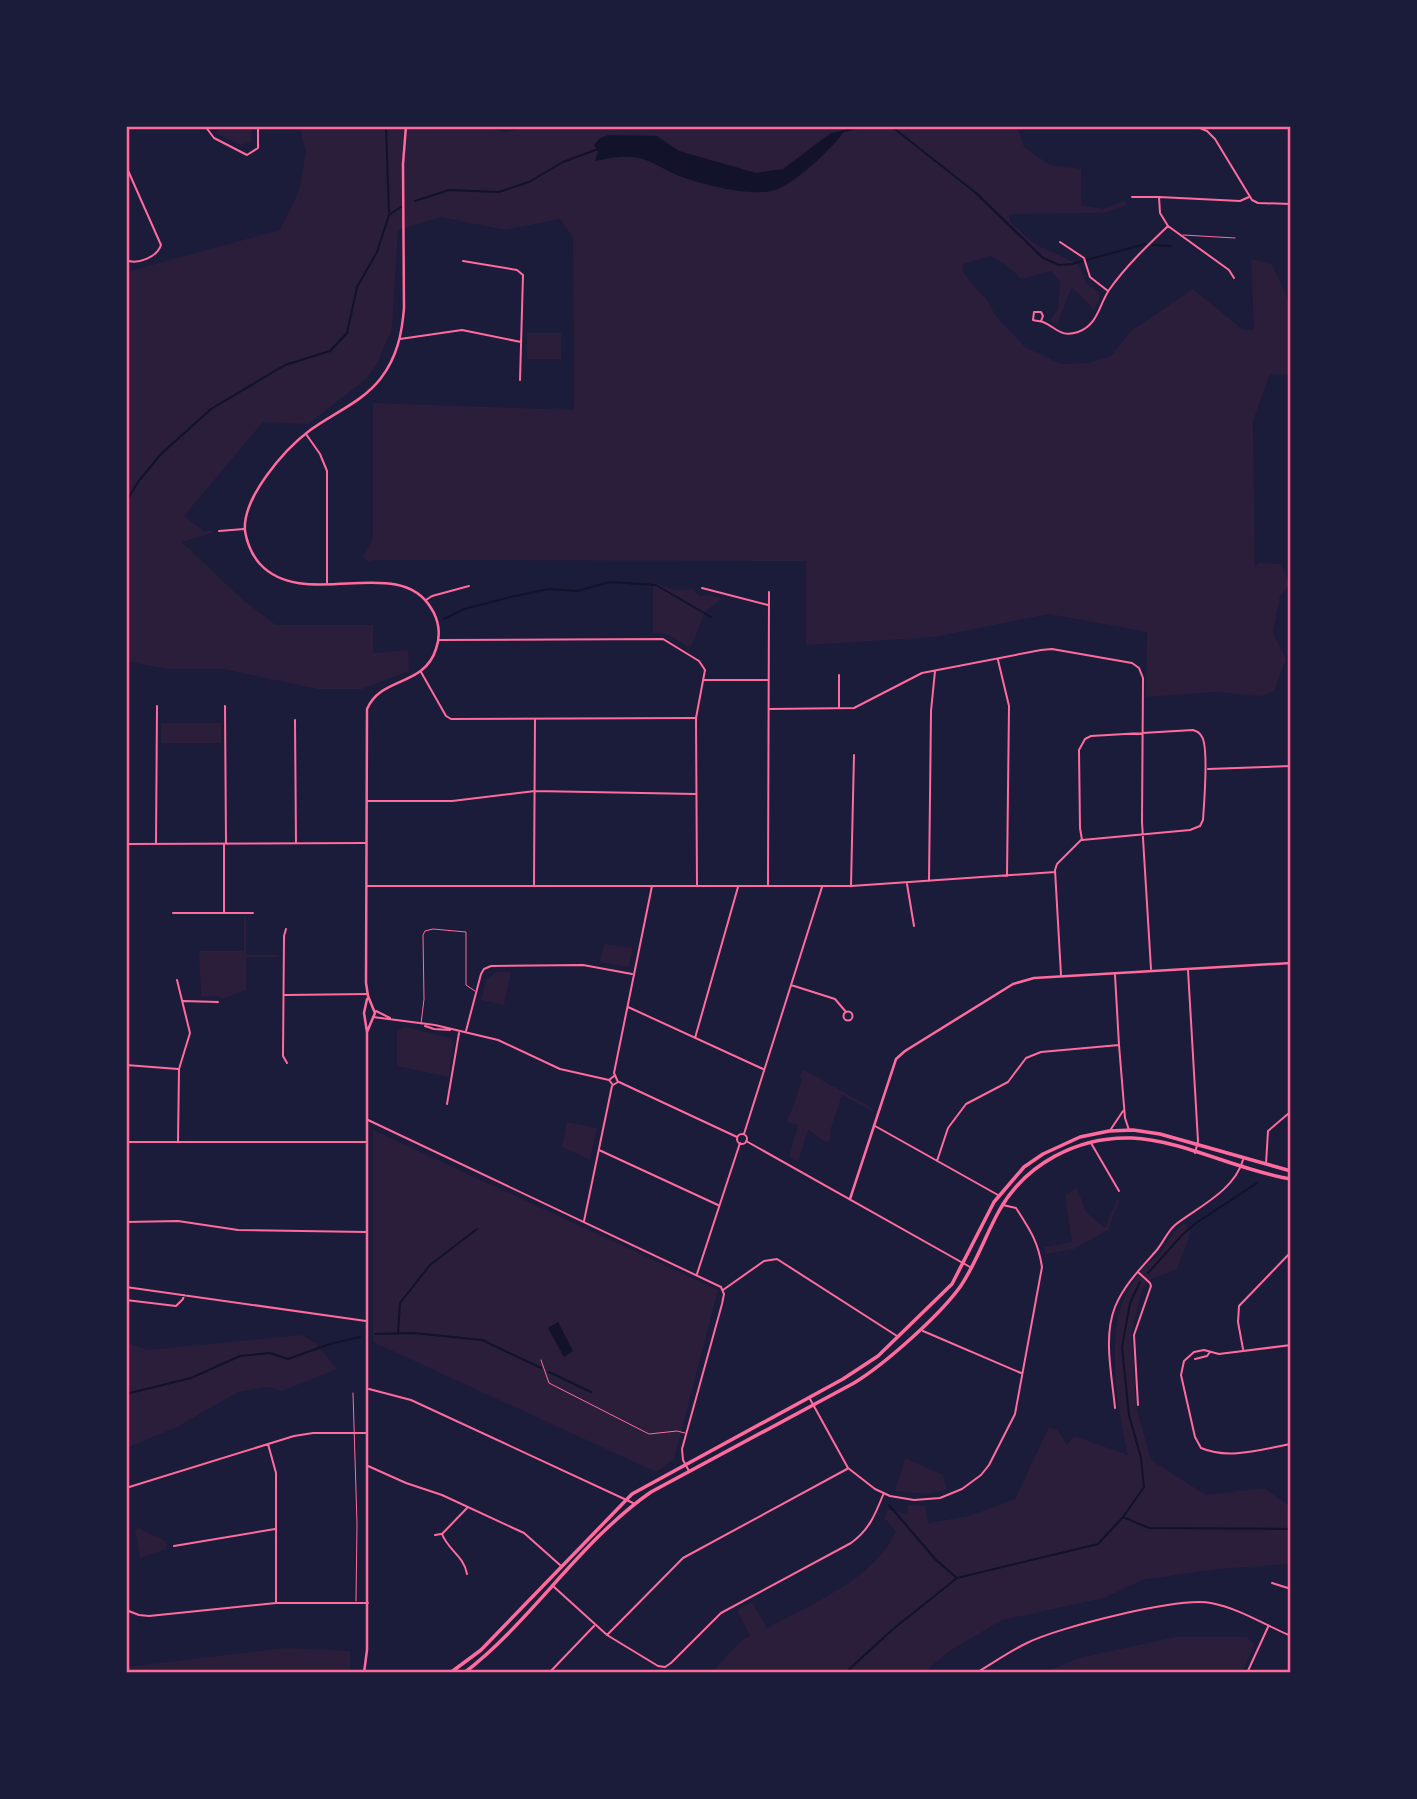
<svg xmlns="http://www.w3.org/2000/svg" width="1417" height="1799" font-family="Commissioner,sans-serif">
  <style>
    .green { fill: #2a1e3b }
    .water { fill: #12122b }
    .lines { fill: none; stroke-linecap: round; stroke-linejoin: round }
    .stream { stroke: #12122b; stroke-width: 2 }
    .service { stroke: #ff6b9d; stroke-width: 1 }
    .minor { stroke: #ff6b9d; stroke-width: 2 }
    .tertiary { stroke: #ff6b9d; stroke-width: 2.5 }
    .secondary { stroke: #ff6b9d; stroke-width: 2.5 }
    .trunk { stroke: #ff6b9d; stroke-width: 3.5 }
    .neatline { fill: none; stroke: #ff6b9d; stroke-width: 2.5 }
  </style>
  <rect width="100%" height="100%" fill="#1b1b3a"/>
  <!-- green -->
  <path class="green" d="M224,126H252L251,142L241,145L217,134L216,132Z
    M299,126H477L506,132L532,126H1017L1024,147L1050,165L1081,169V205L1103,209L1124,201L1127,205L1103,213L1009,214L1010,222C1020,230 1030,242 1041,247C1053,253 1066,258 1078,264L1087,284L1099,293L1100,298L1094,310L1074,289H1071L1057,325L1050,320L1058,309L1060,281L1051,271L1022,279L1006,265L990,256L964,264L962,270L968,279L987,300L996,316L1025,347L1061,364L1089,363L1111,356L1131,331L1193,289L1242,329L1254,330L1251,259L1272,264L1291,306V375L1270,374L1253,421L1255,567L1258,563L1281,564L1290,584L1280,596L1273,633L1286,659L1274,691L1262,696L1214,692L1146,697L1147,632L1049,614L935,637L806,645V561L375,560L370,562L363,558L373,538V403L574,410L573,237L560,219L505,230L441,217L398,230L392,328L378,362L365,380L308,424L263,422L184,516L204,531H212V533L182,542L242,599L276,625H373V653L408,650L409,671L362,689H317L224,669H167L126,661V272L280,230L299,191L306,152Z
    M527,333H561V359H527Z
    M653,582L676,590L693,589L699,596L709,595L723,598L706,611L690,648L667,634L653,633Z
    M161,723H221V743H161Z
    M244,918H246V955H279V957H246V990L222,999L216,996L201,997L199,951H244Z
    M604,944L633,948L629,966L626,967L600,962Z
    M497,972H511L504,1005L481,1000L486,980Z
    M405,1027L451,1038L453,1043L449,1077L397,1066V1031Z
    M802,1069L872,1108V1111L842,1095L831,1128L830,1140L826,1142L808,1130L798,1162L789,1157L798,1125L788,1122L787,1118L792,1110L802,1079L800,1077Z
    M567,1122L597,1128L590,1160L562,1147Z
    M373,1130L718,1290L674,1459L656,1472L373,1342Z
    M1077,1188L1086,1212L1105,1228L1117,1200L1119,1201L1108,1230L1074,1249L1045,1254L1044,1247L1072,1242L1065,1195Z
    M1184,1223L1190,1230V1235L1177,1269L1151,1279L1142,1290L1131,1334L1136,1406L1151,1460L1206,1495L1264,1488L1291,1507V1564L1217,1569L1142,1580L1104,1598L1002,1620L948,1652L923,1673H711L742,1640L750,1636L737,1610L752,1602L767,1628C811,1604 875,1579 896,1531L884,1518L888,1510L907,1514L908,1505L925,1506L928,1523L969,1516L1015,1499L1049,1427L1057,1430L1067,1445L1074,1436L1128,1455C1118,1412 1105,1334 1126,1294C1131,1286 1137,1274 1144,1267C1149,1262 1156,1259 1160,1253C1169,1241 1172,1232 1184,1223Z
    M302,1335L316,1344L337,1369L282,1391L268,1387L238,1392L177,1427L126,1448V1342L148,1350Z
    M905,1458L943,1475L947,1490L923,1494L895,1491Z
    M139,1528L167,1542L166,1549L140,1558L135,1530Z
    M1176,1637H1247L1253,1643V1648L1242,1673H1042L1079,1658Z
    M286,1648L350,1651V1673H126V1667Z"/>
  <!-- water -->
  <path class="water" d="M845,130C834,147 791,188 771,191C747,196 705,185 682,177C668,172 656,163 643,159C629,154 609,158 595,161L598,152L594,145L599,139L608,135L657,136L679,151L756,173L783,169L831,133Z
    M558,1322L573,1351L564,1357L548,1328Z"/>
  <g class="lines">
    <!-- stream -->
    <path class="stream" d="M386,126L389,212
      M891,126L976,193L1043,258L1059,265L1072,264L1145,244
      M844,131L867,126
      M415,201L449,190L499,192L529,182L563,162L598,149
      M1153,245L1171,246
      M126,502L138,482L161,454L211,409L285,365L330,351L347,333L357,287L377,252L389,215L401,207
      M444,619L464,609L515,596L549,589L577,591L610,582L656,585L711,617
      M1148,1273L1182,1235L1196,1223L1257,1183
      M375,1334L414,1333L482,1340L541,1368
      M398,1334L400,1303L430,1265L477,1229
      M549,1372L591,1392
      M126,1394L191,1378L240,1356L270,1353L288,1359L330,1344L360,1337
      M889,1505L936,1560L957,1578
      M1123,1517L1149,1528L1291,1529
      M845,1673L893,1629L957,1578L1098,1544L1123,1517L1144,1487L1141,1458L1129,1415L1122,1347L1130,1303L1140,1282"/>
    <!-- service -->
    <path class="service" d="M1183,235L1235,238
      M421,1024L424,999L423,935L425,931L433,929L466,932V985L475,991
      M541,1360L549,1383L649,1434L677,1431L685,1433
      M353,1393L357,1524L356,1601"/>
    <!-- minor -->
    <path class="minor" d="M205,126L214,138L247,155L258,148V126
      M1062,126H1067
      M1085,126H1103
      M1195,126L1207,131L1215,139L1252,200L1258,203L1291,204
      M126,166L161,245C157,257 138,265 126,260
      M1132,197H1158
      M1060,242L1084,258L1090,277L1108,291
      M463,261L517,270L523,275L520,380
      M1234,278L1229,270L1168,226L1160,213L1159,197L1240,201L1249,197
      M1041,321L1043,316L1041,312H1034L1033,320C1036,321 1040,321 1043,322C1056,327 1060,338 1078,332C1098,325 1099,305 1109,290C1126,266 1147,246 1168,226
      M400,339L462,330L521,342
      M306,434L320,454L327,471V583
      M219,531L244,529
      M702,588L768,605
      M426,600L432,596L469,586
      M439,640L663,639L699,661L705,670L696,718L697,886
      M998,660L1009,706L1007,876
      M421,672L446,716L451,719L695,718
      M839,675V708
      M704,680H768
      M225,706L226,843
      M769,709L854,708L922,673L1041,650L1052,649L1132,663L1139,668L1143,678L1142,822L1151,969
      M295,720L296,843
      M1193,730C1198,732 1199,732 1202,737C1209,748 1204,804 1203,820L1200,826L1190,830L1082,840L1080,828L1079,750L1085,739L1091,736Z
      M1208,769L1291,766
      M367,801H452L535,791L696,794
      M156,843L157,706
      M126,844L366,843
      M224,845V913
      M929,881L931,711L935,671
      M907,884L914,926
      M534,885L535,719
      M768,885L769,592
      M851,885L854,755
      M367,886H851L1055,872
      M173,913H253
      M286,929L284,936L283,1056L287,1063
      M1188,970L1198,1141L1195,1153
      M1061,975L1055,870L1057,864L1081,840
      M1115,975L1119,1045L1125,1118L1129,1130
      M177,980L190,1033L179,1069L178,1141
      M791,985L835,999L846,1012
      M285,995L367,994
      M183,1001L218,1002
      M628,1007L763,1069
      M376,1011L390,1018
      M843.5 1016a4.5 4.5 0 1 1 9 0a4.5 4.5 0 1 1-9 0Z
      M373,1017L435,1025L498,1040L560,1069L609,1080
      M425,1026L434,1029L450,1030
      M466,1031L481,974L484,969L491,966L583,965L632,974
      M695,1038L738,887
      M126,1065L178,1069
      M614,1076L609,1080L613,1085L618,1082L614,1073L652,886
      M619,1082L737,1137
      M447,1104L459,1033
      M368,1120L721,1287L724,1294L722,1304L682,1449L683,1460L689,1471
      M875,1126L998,1195
      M1111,1129L1123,1111
      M744,1134L822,887
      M737 1139a5 5 0 1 1 10 0a5 5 0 1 1-10 0Z
      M746,1141L970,1267
      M126,1142H366
      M1091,1143L1119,1191
      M599,1150L718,1205
      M937,1161L948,1128L966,1104L1008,1082L1026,1058L1041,1052L1119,1045
      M1266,1164L1268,1131L1289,1113L1290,1094
      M584,1221L612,1086
      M126,1222L178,1221L238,1230L366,1232
      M1138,1272L1150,1283L1151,1286L1134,1335L1138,1405
      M697,1274L740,1143
      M126,1287L366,1321
      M723,1290L764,1261L777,1259L897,1336
      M126,1300L176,1306L183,1299L184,1295
      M923,1331L1021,1373
      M1291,1345L1219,1354L1204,1350L1194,1352L1184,1361L1181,1375L1195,1437L1201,1448C1229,1460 1262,1449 1291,1444
      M1243,1349L1238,1322L1239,1306L1291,1252
      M1195,1359L1207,1356L1210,1352
      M369,1389L411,1400L633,1503
      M810,1399L848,1468L875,1489L890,1496L914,1500L940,1498L962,1489L981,1475L989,1465L1015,1414L1042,1267C1038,1241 1030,1230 1016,1208L1003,1205
      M1115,1408C1112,1376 1103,1337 1115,1307C1124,1285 1141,1268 1156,1251C1163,1243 1167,1232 1175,1225C1198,1207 1234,1191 1243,1160
      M268,1444L276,1473V1602
      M368,1466L406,1483L442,1495L524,1533L560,1565
      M126,1488L294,1436L313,1433H366
      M435,1535L441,1534
      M174,1546L275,1529
      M467,1574C464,1556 448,1550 442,1534L467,1508
      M1272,1583L1291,1589
      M553,1586L607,1635L658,1666L665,1667L671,1663L721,1613L851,1543C869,1530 875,1515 883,1495
      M126,1610L139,1615L149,1616L276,1603H368
      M607,1635L683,1558L847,1469
      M549,1673L594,1626
      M976,1673C993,1663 1010,1651 1027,1643C1059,1627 1178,1597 1211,1603C1238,1608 1265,1625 1291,1636
      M1247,1673L1268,1627"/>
    <!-- tertiary -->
    <path class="tertiary" d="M850,1199L896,1059L905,1051L1013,984L1034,978L1291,963"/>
    <!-- secondary -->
    <path class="secondary" d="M367,1032L375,1013L368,996L366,983L367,709C381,676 424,687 436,649C441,635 439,620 431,608C399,553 304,612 260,564C252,555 247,543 245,531C242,498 284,450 309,431C333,413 363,402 381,378C397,357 402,334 404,308L403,164L406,126
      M364,1673L367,1650V1032L364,1013L367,999"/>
    <!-- trunk -->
    <path class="trunk" d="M450,1673L481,1650L632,1494L843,1379L878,1356L952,1284L994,1202L1024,1167L1043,1154L1080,1137L1109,1131L1133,1130L1160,1134L1291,1171
      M464,1673C533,1620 579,1542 651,1492L854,1383C885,1364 939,1316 960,1287C976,1264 985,1236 999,1211C1025,1164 1078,1136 1132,1138C1182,1140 1239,1171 1291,1179"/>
  </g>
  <!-- border -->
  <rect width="1417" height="1799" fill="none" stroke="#1b1b3a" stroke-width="256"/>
  <rect x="128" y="128" width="1161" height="1543" class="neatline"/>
</svg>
